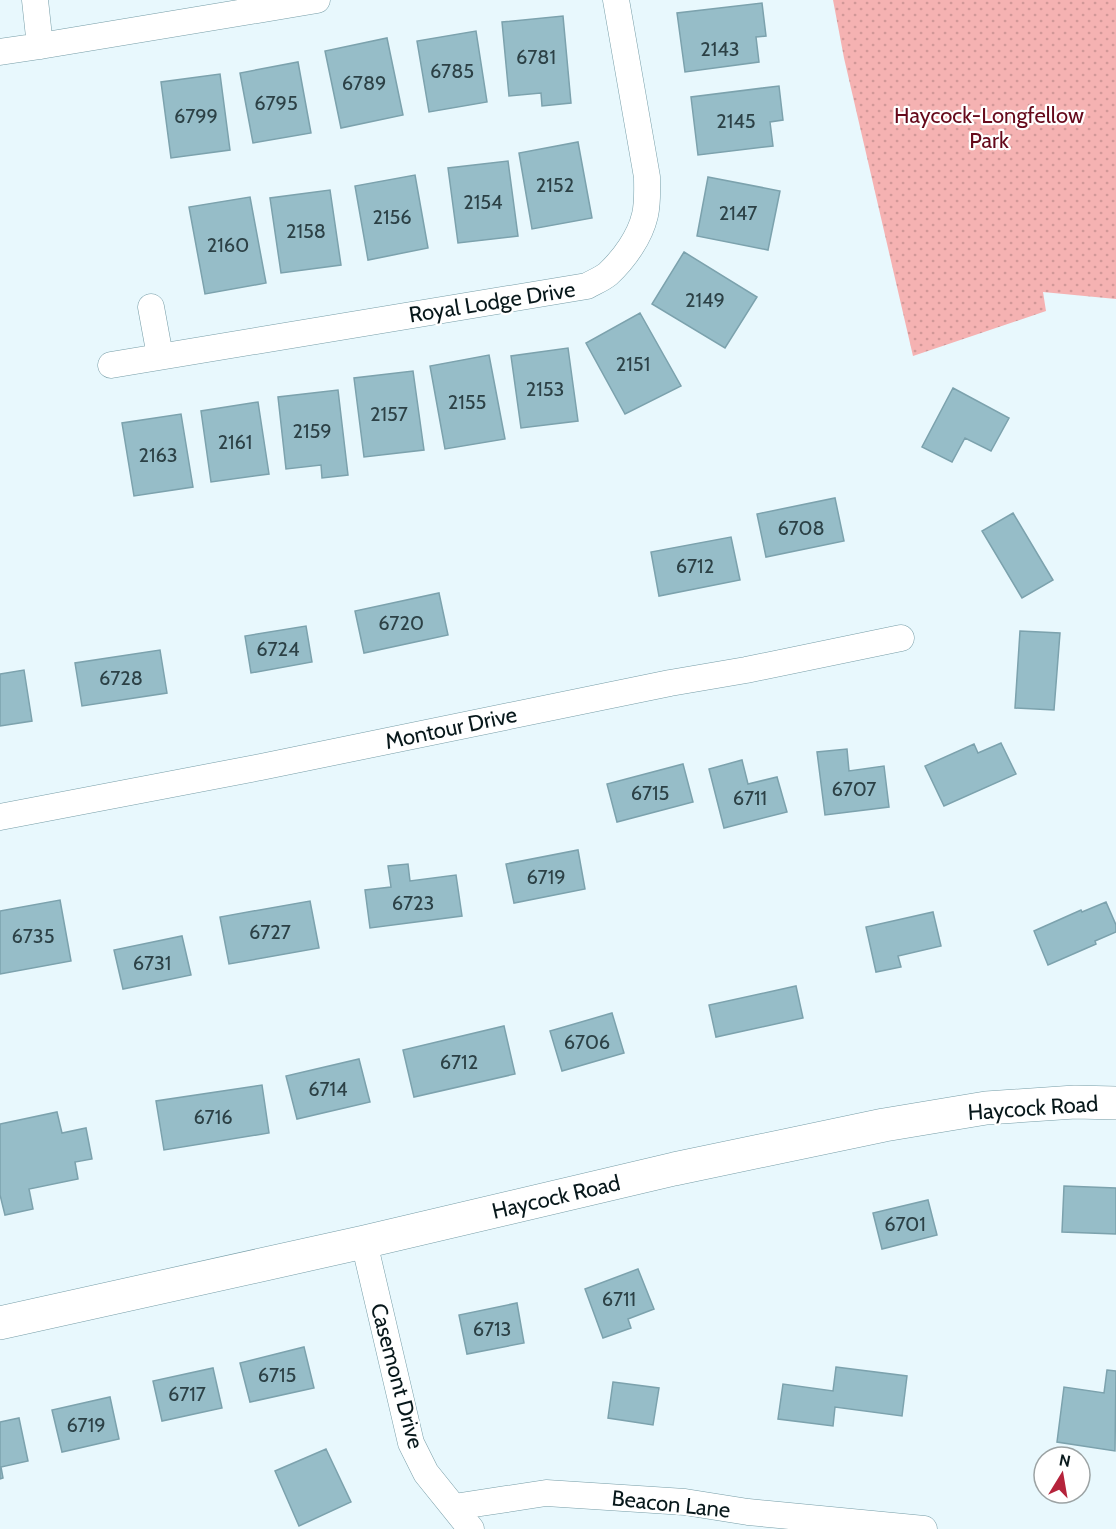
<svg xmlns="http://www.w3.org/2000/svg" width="1116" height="1529" font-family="Cabin,sans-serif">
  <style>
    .grass { fill: url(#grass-dots) }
    .building { fill: #96bdc8; stroke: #7ca2ad; stroke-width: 1.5 }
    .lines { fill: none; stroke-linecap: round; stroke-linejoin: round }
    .minor-casing { stroke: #769da7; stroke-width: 27 }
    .secondary-casing { stroke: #769da7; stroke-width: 34 }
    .minor { stroke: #fff; stroke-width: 26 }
    .secondary { stroke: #fff; stroke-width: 33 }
    .labels { text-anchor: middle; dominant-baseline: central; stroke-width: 4.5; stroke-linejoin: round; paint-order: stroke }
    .number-label { font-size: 20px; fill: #2c4146 }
    .park-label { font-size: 22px; fill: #65091b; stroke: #fff }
    .street-label { font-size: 22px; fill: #08181b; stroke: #fff }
  </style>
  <defs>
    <pattern id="grass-dots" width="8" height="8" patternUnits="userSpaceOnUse" patternTransform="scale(1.5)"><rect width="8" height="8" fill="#f5b2b2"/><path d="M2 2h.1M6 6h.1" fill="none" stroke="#d19898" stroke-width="1.8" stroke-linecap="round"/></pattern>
  </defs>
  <rect width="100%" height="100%" fill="#e8f8fd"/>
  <!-- grass -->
  <path class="grass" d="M833,0H1116V299L1043,292L1046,311L913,356L844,58Z"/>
  <!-- building -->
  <path class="building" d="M762,3L766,36L756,37L759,62L685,72L677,13Z
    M563,16L571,103L542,106L541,93L509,96L502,22Z
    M476,31L487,102L429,112L417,41Z
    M387,38L403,115L341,128L325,51Z
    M298,62L311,133L253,143L240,73Z
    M220,74L230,150L171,158L161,82Z
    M779,86L783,120L770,122L773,146L698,155L691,97Z
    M578,142L592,218L532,229L519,153Z
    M508,161L518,236L458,243L448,168Z
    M415,175L428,248L368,260L355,186Z
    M708,177L780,191L768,250L697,236Z
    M330,190L341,265L281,273L270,198Z
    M250,197L266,283L205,294L189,207Z
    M684,252L757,297L725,348L652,304Z
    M640,313L681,386L625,414L586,343Z
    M568,348L578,421L521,428L511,356Z
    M489,355L505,439L445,449L430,366Z
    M413,371L424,450L364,457L354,378Z
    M953,388L1009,418L991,451L965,438L952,462L922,447Z
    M338,390L348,475L322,478L321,465L286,469L278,397Z
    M258,402L269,474L211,482L201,411Z
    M181,414L193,487L134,496L122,423Z
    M835,498L844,541L766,557L757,514Z
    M1013,513L1053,580L1022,598L982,531Z
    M731,537L740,580L659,596L651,552Z
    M439,593L448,635L364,653L355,611Z
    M306,626L312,662L251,673L245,636Z
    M1020,631L1060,633L1054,710L1015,708Z
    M160,650L167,693L82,706L75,663Z
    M24,670L32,721L0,726V674Z
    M1001,743L1016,774L944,806L925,766L974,744L978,753Z
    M847,749L849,771L884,766L889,807L825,815L817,752Z
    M742,760L748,784L777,777L787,812L724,828L709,769Z
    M683,764L693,802L617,822L607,784Z
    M578,850L585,889L514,903L506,864Z
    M408,864L410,881L456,875L462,916L370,928L365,890L391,887L388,866Z
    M60,900L71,961L0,974V911Z
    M310,901L319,948L229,964L220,917Z
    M1106,902L1116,925V932L1095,941L1096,944L1048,965L1034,931L1081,910L1082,912Z
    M933,912L941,946L898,956L901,967L876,972L866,927Z
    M182,936L191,975L123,989L114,950Z
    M796,986L803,1018L716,1037L709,1005Z
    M612,1013L624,1053L562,1071L550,1031Z
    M504,1026L515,1074L414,1097L403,1050Z
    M359,1059L370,1102L297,1119L286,1076Z
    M262,1085L269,1133L164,1150L156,1101Z
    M57,1112L62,1133L86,1128L92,1159L75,1162L78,1179L29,1189L33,1209L5,1215L0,1195V1124Z
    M1064,1186L1116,1188V1234L1062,1232Z
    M928,1200L937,1235L882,1249L873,1213Z
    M638,1269L654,1309L628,1319L631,1328L603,1338L585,1289Z
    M517,1303L524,1343L467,1354L459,1315Z
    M304,1347L314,1388L250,1402L240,1363Z
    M836,1367L907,1376L902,1416L835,1407L833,1426L778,1419L783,1384L833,1391Z
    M213,1368L222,1408L162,1421L153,1381Z
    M1107,1370L1116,1371L1115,1451L1057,1442L1064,1387L1104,1393Z
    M613,1382L659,1388L653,1425L608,1418Z
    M110,1397L119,1439L62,1452L52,1410Z
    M19,1418L28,1461L1,1467L3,1478L0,1479V1422Z
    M326,1449L351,1502L299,1526L275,1471Z"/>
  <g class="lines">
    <!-- minor casing -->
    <g class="minor-casing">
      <path id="minor" d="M35,0L40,46
        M0,52L40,46L317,0
        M151,307L160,356
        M111,365L587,286C594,282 602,279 608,274C624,259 640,237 645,215C648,202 647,189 647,177L616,0
        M0,817L261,767L670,683L746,670L901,638
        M364,1242L411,1443L426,1473L471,1529
        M454,1507L546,1493L685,1502L748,1512L924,1529"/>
    </g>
    <!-- secondary casing -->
    <g class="secondary-casing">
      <path id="secondary" d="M0,1323L364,1242L674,1169L884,1125L986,1108L1075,1102L1116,1103"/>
    </g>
    <!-- minor -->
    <use href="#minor" class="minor"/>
    <!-- secondary -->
    <use href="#secondary" class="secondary"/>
  </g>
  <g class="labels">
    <!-- number labels -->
    <g class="number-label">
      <text x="720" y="49">2143</text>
      <text x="536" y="57">6781</text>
      <text x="452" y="71">6785</text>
      <text x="364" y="83">6789</text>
      <text x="276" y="103">6795</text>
      <text x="196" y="116">6799</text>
      <text x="736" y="121">2145</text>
      <text x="555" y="185">2152</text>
      <text x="483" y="202">2154</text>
      <text x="738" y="213">2147</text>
      <text x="392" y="217">2156</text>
      <text x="306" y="231">2158</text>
      <text x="228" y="245">2160</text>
      <text x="705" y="300">2149</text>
      <text x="633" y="364">2151</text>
      <text x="545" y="389">2153</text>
      <text x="467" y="402">2155</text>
      <text x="389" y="414">2157</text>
      <text x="312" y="431">2159</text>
      <text x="235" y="442">2161</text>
      <text x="158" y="455">2163</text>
      <text x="801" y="528">6708</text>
      <text x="695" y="566">6712</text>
      <text x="401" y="623">6720</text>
      <text x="278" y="649">6724</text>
      <text x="121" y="678">6728</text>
      <text x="854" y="789">6707</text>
      <text x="650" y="793">6715</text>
      <text x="750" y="798">6711</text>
      <text x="546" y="877">6719</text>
      <text x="413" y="903">6723</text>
      <text x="270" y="932">6727</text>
      <text x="33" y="936">6735</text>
      <text x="152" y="963">6731</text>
      <text x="587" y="1042">6706</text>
      <text x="459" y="1062">6712</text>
      <text x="328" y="1089">6714</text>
      <text x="213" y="1117">6716</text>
      <text x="905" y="1224">6701</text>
      <text x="619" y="1299">6711</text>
      <text x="492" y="1329">6713</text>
      <text x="277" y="1375">6715</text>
      <text x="187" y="1394">6717</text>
      <text x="86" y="1425">6719</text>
    </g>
    <!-- park labels -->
    <g class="park-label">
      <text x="989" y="115">Haycock-Longfellow<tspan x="989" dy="25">Park</tspan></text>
    </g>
    <!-- street labels -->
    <g class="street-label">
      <text transform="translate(492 302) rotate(-9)">Royal Lodge Drive</text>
      <text transform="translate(451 728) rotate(-12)">Montour Drive</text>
      <text transform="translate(1033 1108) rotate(-4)">Haycock Road</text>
      <text transform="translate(556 1197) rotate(-13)">Haycock Road</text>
      <text transform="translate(397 1376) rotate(75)">Casemont Drive</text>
      <text transform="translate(671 1504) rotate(6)">Beacon Lane</text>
    </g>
  </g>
  <!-- north arrow -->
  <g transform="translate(1062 1475) rotate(11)"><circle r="28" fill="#ffffff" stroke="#9ca3a4" stroke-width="1.5"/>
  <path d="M0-4.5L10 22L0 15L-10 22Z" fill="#b5233b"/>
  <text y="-9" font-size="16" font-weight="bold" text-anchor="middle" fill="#08181b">N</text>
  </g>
</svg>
